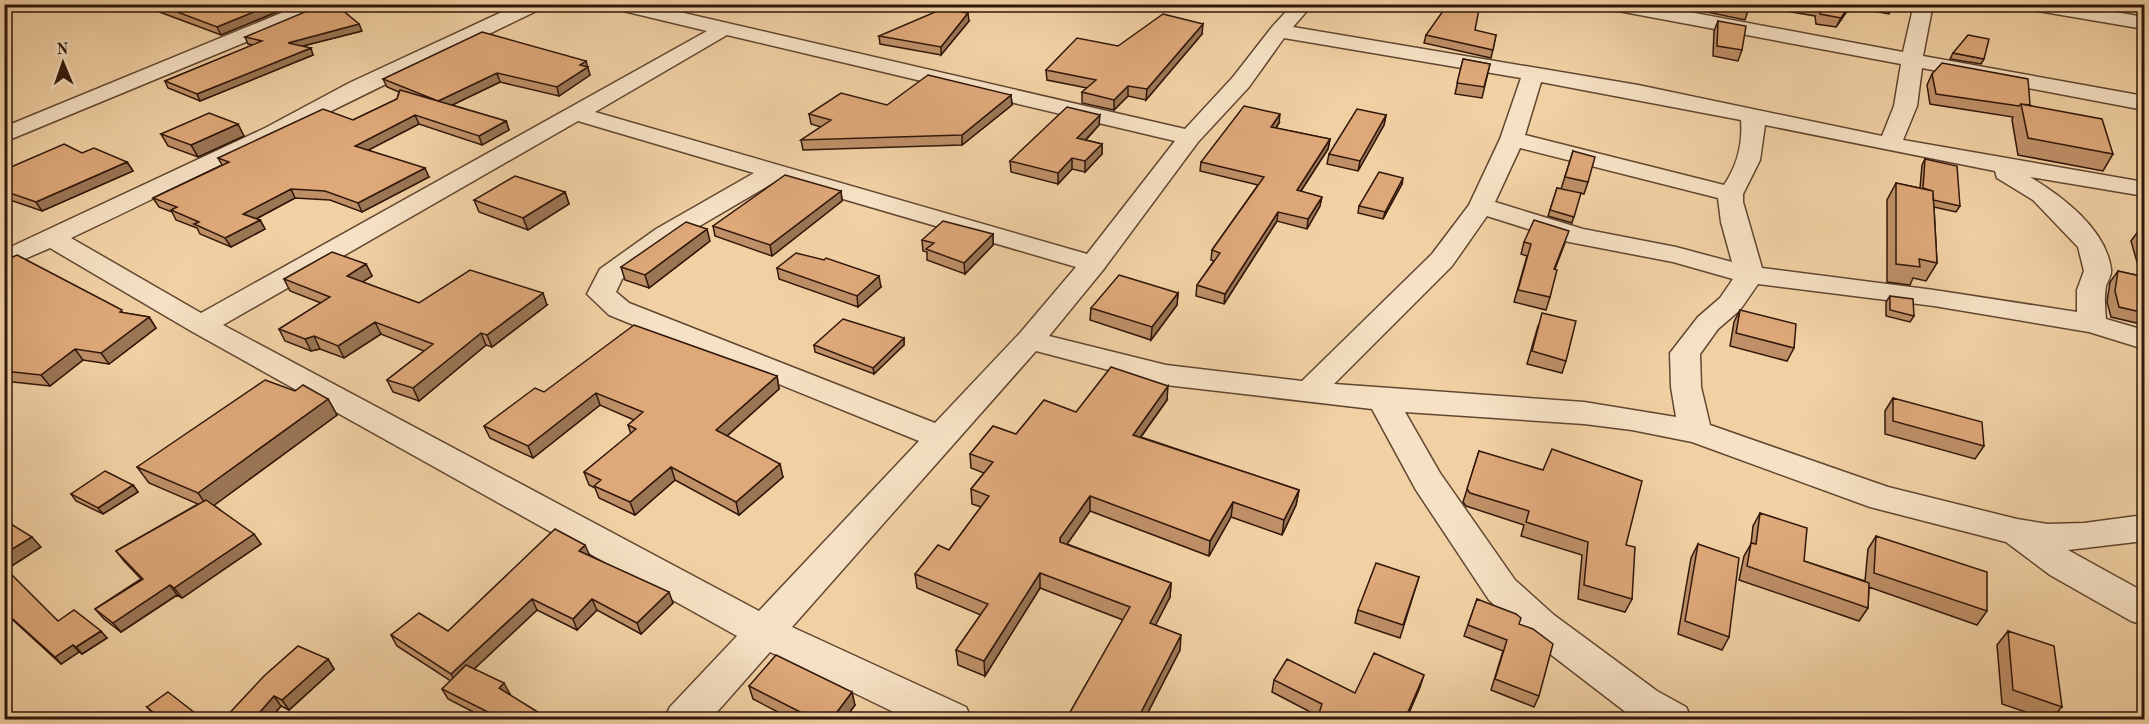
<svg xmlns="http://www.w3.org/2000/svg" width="2149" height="724" font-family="'Old Standard TT',serif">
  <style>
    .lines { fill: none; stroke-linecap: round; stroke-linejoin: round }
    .minor-casing { stroke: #614630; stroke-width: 3 }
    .minor { fill: #f6e1c4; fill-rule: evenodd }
    .wall { fill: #bf9068; stroke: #31170a; stroke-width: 1.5 }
    .shaded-wall { fill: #9b7655; stroke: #31170a; stroke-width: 1.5 }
    .building { fill: #dea879; stroke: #31170a; stroke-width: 1.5 }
  </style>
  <rect width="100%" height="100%" fill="#f1d1a4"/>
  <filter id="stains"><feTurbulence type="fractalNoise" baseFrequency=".00333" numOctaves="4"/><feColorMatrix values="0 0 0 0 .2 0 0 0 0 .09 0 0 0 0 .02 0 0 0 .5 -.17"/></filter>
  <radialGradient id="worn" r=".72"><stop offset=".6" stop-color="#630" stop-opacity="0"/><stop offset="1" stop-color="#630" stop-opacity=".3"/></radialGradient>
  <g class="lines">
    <!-- minor casing -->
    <g class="minor-casing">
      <path id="minor" d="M303,4H330L328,8L4,142V127Z
        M519,4H545L543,8C385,83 229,163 71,238L201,313L707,31L611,8L609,4H645L1185,129L1233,77L1272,27L1293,4H1313L1293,27L1638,85L1882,136L1894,106L1901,64L1613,10L1604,4H1647L1903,52L1914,4H1933L1923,56L2144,96V110L1922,68L1917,106L1903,140L2144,182V196L2030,177C2062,196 2106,229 2111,269C2112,274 2108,281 2106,286C2104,297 2105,308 2106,319L2144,330V349L2089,332L1934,306L1758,284L1740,310L1718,329L1700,354L1701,387L1710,425L1888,487L2017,519L2048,524L2084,523L2144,515V541L2068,550L2144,592V625L2131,621L2050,575L2006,542L1870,507L1692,442L1632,430L1584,424L1405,412L1440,473L1515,580L1554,615L1657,691L1686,707L1692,720H1636L1528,637L1489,600L1416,490L1372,409L1166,385L1036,351L792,627L966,707L972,720H910L770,652L710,720H664L670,707L737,636L191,331L50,248L4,268V250L265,128L349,83ZM727,35L1175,141L1087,254L595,112ZM1284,38L1521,78L1500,139L1469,205L1432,254L1302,381L1166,365L1049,336L1103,270L1198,142L1249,87ZM1541,82L1741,120C1743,143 1737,166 1724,185L1525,135ZM578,121L754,173L656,229L600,269L587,294L609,315L919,441L759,611L223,325ZM1765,125L1995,171L1997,178L2033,200L2078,247L2084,271L2077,290V312L1934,290L1762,268L1743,202V194L1760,160ZM1520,148L1718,198L1721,222L1732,262L1676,247L1583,229L1495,202ZM778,180L1076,267L1020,333L935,423L629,303L616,292L622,279L674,241ZM1487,216L1569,242L1673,262L1733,279L1720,298L1698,317L1670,353L1671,387L1676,417L1584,402L1334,384L1452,266Z
        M2023,4H2069L2144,17V29L2032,10Z"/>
    </g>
    <!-- minor -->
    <use href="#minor" class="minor"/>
  </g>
  <!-- wall -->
  <path class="wall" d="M138,4H296L221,35Z
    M361,4H392L377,9Z
    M1153,4H1186L1179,11Z
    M1704,4H1852L1836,27L1816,24L1815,16L1750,5L1745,20L1702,11Z
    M1857,4H1893L1889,14L1856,8Z
    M969,21L941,55L880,44L879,36Z
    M1718,21L1742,50L1738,61L1713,56L1714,31Z
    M362,31L302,46L313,55L200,101L168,88L165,81L253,45L248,44L245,37Z
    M1202,34L1146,100L1128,96L1114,110L1082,103V92L1087,88L1047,80L1046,70L1118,46Z
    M1426,35H1496L1491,58L1424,43Z
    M1953,53L1984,59L1981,64L1950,59Z
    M1463,59L1490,64L1482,98L1455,94Z
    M587,67L590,75L559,96L500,82L452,105L506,121L509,130L482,145L419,124L368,150L429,177L362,212L330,200L295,198L256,219L260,220L265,229L231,247L200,234L197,228L176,220L172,212L159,207L153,198L222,165L218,158L353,120L397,99L399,92L387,87L383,79Z
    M1932,74L2030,105L2113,154L2103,171L2018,155L2012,120L2013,117L1930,104L1927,85Z
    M1011,95L1012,105L962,145L803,150L801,140L821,127L811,124L809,114L887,105Z
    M1386,115L1384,125L1358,171L1327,164L1329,154Z
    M1279,123L1276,128L1330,139L1328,149L1301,191L1320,206L1307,229L1277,221L1224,304L1196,296L1197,285L1214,261L1211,260L1212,250L1258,185L1200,171L1201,162Z
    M1099,125L1086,140L1102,144V154L1085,172L1072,169L1058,184L1011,172L1010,161Z
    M161,134L244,136L198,157L168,146Z
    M1573,151L1588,182L1584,194L1580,193L1572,223L1548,216L1557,188L1561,189Z
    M82,153L127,162L133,171L42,211L4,198V170Z
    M1925,159L1960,206L1956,212L1934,207L1937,263L1926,281L1913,278L1910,285L1887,282V200L1896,183L1920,188L1922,165Z
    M1402,184L1383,219L1358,213L1359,206Z
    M841,191L842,201L772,256L715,236L713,226Z
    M565,192L569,204L528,230L479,212L474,200Z
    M2145,223V325L2111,317L2107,302L2110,282L2118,271L2141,276L2131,241L2139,230L2143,231L2142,227Z
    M993,234V245L965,274L927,260V252L923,251L922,240Z
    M710,241L649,288L625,280L621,267Z
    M1524,242L1565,243L1555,269L1550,297L1546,310L1514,302L1527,256L1521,254Z
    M4,261L124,313L149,317L156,328L109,364L83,360L50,386L4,381Z
    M366,264L372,276L362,282L419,303L547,305L492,347L486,345L419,401L393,392L387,380L424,351L381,334L344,358L320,349L311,351L285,341L279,329L321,303L290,291L284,279Z
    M777,268L881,287L858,307L779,279Z
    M1178,293L1177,305L1151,340L1090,320L1091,308Z
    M1890,296L1914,316L1910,322L1886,316V302Z
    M1740,310L1794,348L1787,361L1730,346L1734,322Z
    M1538,326L1566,361L1562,373L1527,364Z
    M904,338V345L874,374L815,352L814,345Z
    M777,376L779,389L727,436L783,477L739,515L675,480L635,515L599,498L595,488L589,485L584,472L631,434L628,425L634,420L600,405L533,458L490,438L484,426L544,392Z
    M295,391L328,399L337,415L214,505L261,544L182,598L177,595L121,632L104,619L95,609L141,579L124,561L116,551L198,504L149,483L137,467Z
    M1893,398L1984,446L1975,459L1885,434V411Z
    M1167,400L1141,437L1299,490L1296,505L1282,535L1231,517L1209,556L1090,511L1067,544L1171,583L1170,597L1155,625L1180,650L1144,720H1068V716L1123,620L1040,588L985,676L958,665L956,650L981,615L917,588L915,574L949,550L981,507L972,504L971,489L984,473L971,468L970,454L1016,434L1076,412Z
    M1479,451L1626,545L1632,599L1625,612L1578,599L1582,555L1521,536L1524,525L1466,506L1463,502Z
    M133,485L138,492L103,514L76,501L71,494Z
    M1760,513L1804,561L1865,581L1868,549L1876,536L1987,611L1977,625L1869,587L1868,608L1859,621L1739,580L1744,556L1751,544L1753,526Z
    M1698,544L1729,637L1722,650L1678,634L1691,558Z
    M589,555L673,603L641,634L597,610L577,630L537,610L474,669L510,694L485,718L448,699L442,689L451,681L397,646L391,635L448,631Z
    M4,574L58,621L107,638L82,654L79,652L61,664L4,612Z
    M1419,577L1400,638L1355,623L1358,610Z
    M1477,599L1519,624L1539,696L1534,707L1491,690L1503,651L1464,636Z
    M2008,631L2062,707L2050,720L2002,704L1997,645Z
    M328,659L334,669L289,710L281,706L269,720H223Z
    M1274,680L1355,693L1420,687L1406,719L1318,716L1272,692Z
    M749,686L855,705L844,720H793L753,699Z
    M147,707L204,720H159Z"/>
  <!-- shaded-wall -->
  <path class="shaded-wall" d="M273,4H296L221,35L217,27Z
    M376,4H392L377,9Z
    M1179,4H1186L1179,11Z
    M1850,4H1852L1836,27L1841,18Z
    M968,13L969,21L941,55V47Z
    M359,24L362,31L291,49L288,43Z
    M1203,24L1202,34L1146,100L1147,89Z
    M311,48L313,55L200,101L197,94Z
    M586,61L590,75L559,96L557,87L580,65Z
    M497,73L500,82L442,110L438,101Z
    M1128,86V96L1114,110V100Z
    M1011,95L1012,105L962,145V135Z
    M1280,114L1279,123L1270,136L1271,127Z
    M415,115L419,124L359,155L355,146Z
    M1100,115L1099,125L1077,149V138Z
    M1386,115L1384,125L1358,171L1360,161Z
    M506,121L509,130L482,145L479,136Z
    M238,124L244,136L198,157L191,145Z
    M1330,139L1328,149L1295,200L1297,190Z
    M1102,144V154L1085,172V161Z
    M1072,158V169L1058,184V173Z
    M127,162L133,171L42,211L36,202Z
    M425,168L429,177L362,212L358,203Z
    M1403,178L1402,184L1383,219L1385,212Z
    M291,189L295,198L248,223L243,214Z
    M841,191L842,201L772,256L770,245Z
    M565,192L569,204L528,230L523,218Z
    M1322,197L1320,206L1307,229L1308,219Z
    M1278,212L1277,221L1224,304L1225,294Z
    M260,220L265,229L231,247L225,238Z
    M707,229L710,241L649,288L645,275Z
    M993,234V245L965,274L964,263Z
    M366,264L372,276L353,288L347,276Z
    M879,276L881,287L858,307L857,296Z
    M543,293L547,305L492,347L487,335Z
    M1178,293L1177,305L1151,340L1152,327Z
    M149,317L156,328L109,364L101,353Z
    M375,322L381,334L344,358L338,346Z
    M481,333L486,345L419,401L413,388Z
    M314,336L320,349L311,351L305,339Z
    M904,338V345L874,374L873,368Z
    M75,349L83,360L50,386L41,375Z
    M777,376L779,389L719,443L716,430Z
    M1168,386L1167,400L1132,449L1133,435Z
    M596,393L600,405L533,458L528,446Z
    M328,399L337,415L209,509L198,493Z
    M780,464L783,477L739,515L736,502Z
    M671,467L675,480L635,515L630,502Z
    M133,485L138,492L103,514L98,508Z
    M1299,490L1296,505L1282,535L1284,520Z
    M1090,496V511L1061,553L1060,538Z
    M1233,502L1231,517L1209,556L1210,541Z
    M254,534L261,544L182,598L174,588Z
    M32,537L41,547L4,571V554Z
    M585,545L590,556L579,551Z
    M1040,573V588L985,676L984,661Z
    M1171,583L1170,597L1149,638L1150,623Z
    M170,585L177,595L121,632L113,623Z
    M669,592L673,603L641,634L637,623Z
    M532,599L537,610L457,685L451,674Z
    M592,599L597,610L577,630L573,619Z
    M101,631L107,638L82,654L76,647Z
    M1181,635L1180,650L1144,720H1137Z
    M73,645L79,652L61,664L55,657Z
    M328,659L334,669L289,710L282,700Z
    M1424,675L1420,687L1406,720H1405Z
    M504,683L510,694L505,699L499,688Z
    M852,692L855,705L844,720H831Z
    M274,696L281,706L269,720H253Z
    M541,714L544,720H535Z"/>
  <!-- building -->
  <path class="building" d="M156,4H273L217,27Z
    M324,4H335L359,24L288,43L311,48L197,94L165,81L262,41L245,37Z
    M1448,4H1480L1475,30L1496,35L1493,50L1426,35Z
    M1719,4H1750L1749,11Z
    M1808,4H1850L1841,18L1820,14L1819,6Z
    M942,9L968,13L941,47L879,36Z
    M1163,14L1203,24L1147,89L1128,86L1114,100L1082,92L1096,80L1046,70L1077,38L1118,46Z
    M1718,21L1746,26L1742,50L1717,46Z
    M482,32L586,61L580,65L588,67L557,87L497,73L438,101L506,121L479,136L415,115L355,146L425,168L358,203L325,191L291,189L243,214L260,220L225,238L194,224L199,222L171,210L177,207L153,198L229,162L218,158L323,109L353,120L397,99L400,90L438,101L383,79Z
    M1968,35L1989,39L1984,59L1953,53Z
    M1463,59L1490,64L1484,87L1457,83Z
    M1942,63L2028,79L2030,105L2021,104L2019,106L1936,94L1932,74Z
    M928,75L1011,95L962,135L801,140L831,120L809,114L841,93L887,105Z
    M2021,104L2102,119L2113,154L2028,138Z
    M1244,106L1280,114L1271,127L1330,139L1297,190L1322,197L1308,219L1278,212L1225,294L1197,285L1220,253L1212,250L1264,177L1201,162Z
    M1067,107L1100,115L1077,138L1102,144L1085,161L1072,158L1058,173L1010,161Z
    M1357,109L1386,115L1360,161L1329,154Z
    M209,113L238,124L191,145L161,134Z
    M64,144L82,153L94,148L127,162L36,202L4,191V170Z
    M1573,151L1595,157L1588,182L1565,177Z
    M1925,159L1957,166L1960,206L1933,200V191L1923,188Z
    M1379,172L1403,178L1385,212L1359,206Z
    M785,175L841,191L770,245L713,226Z
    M515,176L565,192L523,218L474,200Z
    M1896,183L1933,191L1937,263L1919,259L1920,267L1896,264Z
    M1557,188L1581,193L1574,217L1550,210Z
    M1534,220L1569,231L1554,269L1557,270L1550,297L1518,290L1531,244L1524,242Z
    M943,221L993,234L964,263L926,249L934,243L922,240Z
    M686,222L707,229L645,275L621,267Z
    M2139,230L2145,232V251Z
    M332,252L366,264L347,276L419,303L470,270L543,293L487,335L481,333L413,388L387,380L433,344L375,322L338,346L314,336L305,339L279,329L330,297L284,279Z
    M796,253L824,260L826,258L879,276L857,296L777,268Z
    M17,255L122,310L120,312L149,317L101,353L75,349L41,375L4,371V261Z
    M2118,271L2145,277V313L2119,307L2115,291Z
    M1119,275L1178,293L1152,327L1091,308Z
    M1890,296L1913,299L1914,316L1890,310Z
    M1740,310L1796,324L1794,348L1736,333Z
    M1542,313L1576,321L1566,361L1532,351Z
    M843,319L904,338L873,368L814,345Z
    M634,325L777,376L716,430L780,464L736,502L671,467L630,502L594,486L601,480L584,472L636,429L628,425L643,412L596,393L528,446L484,426L535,388L544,392Z
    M1111,367L1168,386L1133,435L1299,490L1284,520L1233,502L1210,541L1090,496L1060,538V542L1171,583L1150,623L1181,635L1137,720H1077L1068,716L1130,607L1040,573L984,661L956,650L988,604L915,574L938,545L949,550L989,496L971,489L993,462L970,454L993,426L1016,434L1044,400L1076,412Z
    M265,380L295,391L303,385L328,399L198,493L137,467Z
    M1893,398L1982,422L1984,446L1893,421Z
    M1552,449L1642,481L1626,545L1635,547L1632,599L1584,585L1588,542L1526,522L1529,511L1470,493L1467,489L1479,451L1543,470Z
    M105,471L133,485L98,508L71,494Z
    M206,500L254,534L174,588L170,585L113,623L95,609L143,579L116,551Z
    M1760,513L1807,528L1804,561L1869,583L1868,608L1747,566L1751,543L1756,544Z
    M4,522L11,524L32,537L4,554Z
    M555,529L585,545L579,551L669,592L637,623L592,599L573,619L532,599L451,674L391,635L419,613L448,631Z
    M1876,536L1987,572V611L1874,573Z
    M1698,544L1739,558L1729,637L1685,621Z
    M1376,563L1419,577L1403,625L1358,610Z
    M9,572L58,621L74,610L101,631L76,647L73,645L55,657L4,611V574Z
    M1477,599L1516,614L1521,618L1519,624L1533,629L1553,644L1539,696L1495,679L1507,640L1468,625Z
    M2008,631L2054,646L2062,707L2013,690Z
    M298,646L328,659L282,700L274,696L253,720H223L264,676Z
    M1374,653L1424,675L1405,719L1407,720H1317L1322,704L1274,680L1287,659L1355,693Z
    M776,655L852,692L831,720H816L749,686Z
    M466,665L504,683L499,688L541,714L535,720H483L490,713L442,689Z
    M168,692L204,720H162L147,707Z"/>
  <!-- margin -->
  <rect width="2149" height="724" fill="none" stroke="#f1d1a4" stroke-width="24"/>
  <rect x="6" y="6" width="2137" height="712" fill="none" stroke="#31170a" stroke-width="3"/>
  <rect x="12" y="12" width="2125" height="700" fill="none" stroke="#31170a" stroke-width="1.5"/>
  <!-- north arrow -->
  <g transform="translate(63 63) rotate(358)" stroke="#f6e1c4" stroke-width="4.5" paint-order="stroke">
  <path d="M0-4.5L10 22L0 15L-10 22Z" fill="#31170a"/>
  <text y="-9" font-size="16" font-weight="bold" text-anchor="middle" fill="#31170a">N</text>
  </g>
  <rect width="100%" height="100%" filter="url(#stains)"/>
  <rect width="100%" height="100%" fill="url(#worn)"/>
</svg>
